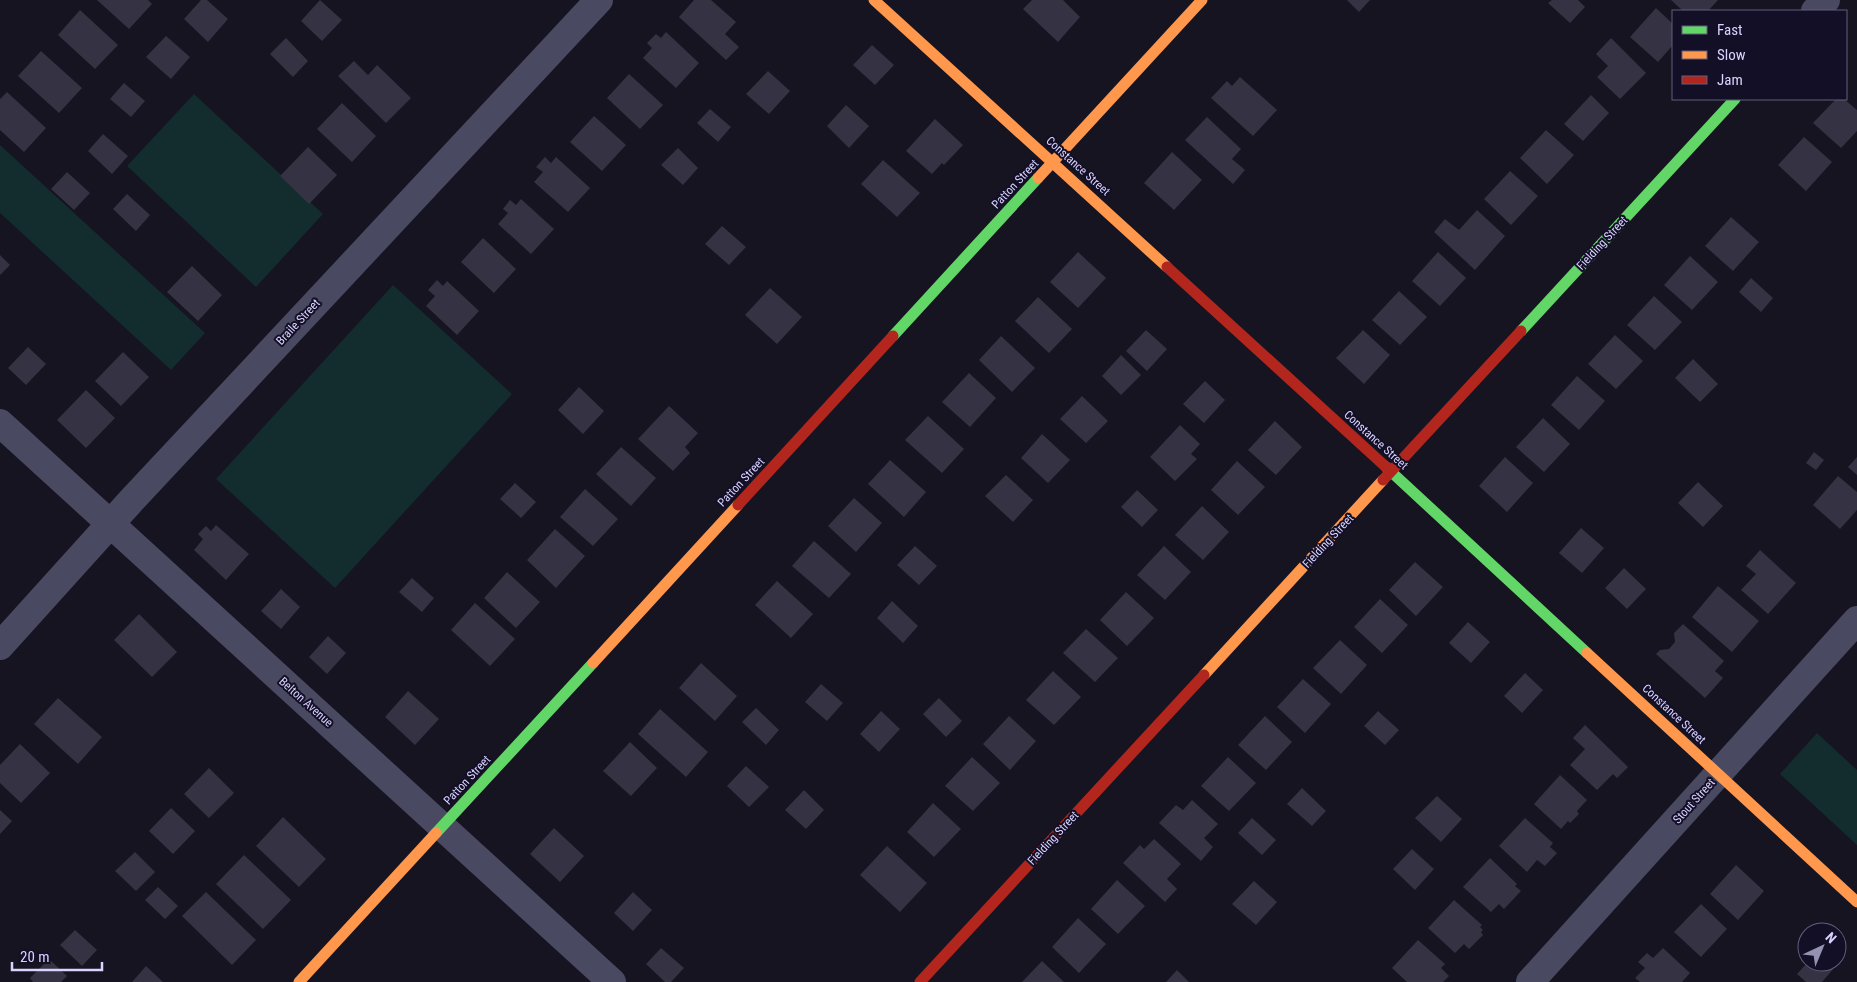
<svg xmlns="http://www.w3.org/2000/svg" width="1857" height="982" font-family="'Roboto Condensed',sans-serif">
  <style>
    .green { fill: #132c2d }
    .building { fill: #343243 }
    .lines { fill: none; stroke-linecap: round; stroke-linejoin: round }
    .street { stroke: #4a4962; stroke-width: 28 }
    .fast { stroke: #63d668; stroke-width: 11 }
    .slow { stroke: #ff974d; stroke-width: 11 }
    .jam { stroke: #b3261e; stroke-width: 11 }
    .labels { text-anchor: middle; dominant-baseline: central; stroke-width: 4; stroke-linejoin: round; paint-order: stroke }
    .street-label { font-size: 12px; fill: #d9d4ff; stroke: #130f26 }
  </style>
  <rect width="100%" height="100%" fill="#161421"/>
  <!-- green -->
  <path class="green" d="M194,94L323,214L256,287L127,166Z
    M0,145L205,333L171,370L0,213Z
    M393,285L512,394L335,588L216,479Z
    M1817,733L1857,770V845L1780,774Z"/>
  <!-- building -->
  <path class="building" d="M97,0H148L152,4L129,29Z
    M201,0H207L228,19L208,42L184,19Z
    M320,0L342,20L322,41L301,21Z
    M694,0H711L736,22L725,34L739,47L726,60L679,17Z
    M1032,0H1063L1080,17L1058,42L1023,9Z
    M1347,0H1370L1359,12Z
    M1552,0H1578L1585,7L1570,23L1548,3Z
    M1671,0H1718L1708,11H1683Z
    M1656,8L1673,24V45L1658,62L1630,37Z
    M80,10L118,45L95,69L58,35Z
    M666,32L699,63L676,88L643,58L652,48L647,43L656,34L661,38Z
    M166,36L190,57L171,79L146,57Z
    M286,38L308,61L293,77L270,54Z
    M1611,38L1646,73L1620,99L1597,77L1608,66L1596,54Z
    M872,45L894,65L875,85L853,65Z
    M41,51L82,88L59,113L18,76Z
    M354,61L368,75L377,65L411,98L386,123L338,76Z
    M768,71L790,91L769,114L746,94Z
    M629,74L663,105L640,129L607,98Z
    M1240,77L1277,110L1253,136L1211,98L1227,81L1232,86Z
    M124,83L145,101L131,117L110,99Z
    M7,92L46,128L24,152L0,130V99Z
    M1591,95L1609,113L1583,141L1564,124Z
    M1836,99H1844L1857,110V131L1841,148L1813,123Z
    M342,103L376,136L352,162L317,129Z
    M846,105L869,126L849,148L827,126Z
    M710,109L731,127L718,142L697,123Z
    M594,116L626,145L602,171L570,142Z
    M1207,117L1241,149L1232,159L1245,170L1233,184L1185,140Z
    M935,119L963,145L944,165L942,163L932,174L906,151Z
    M1546,130L1574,155L1547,184L1520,158Z
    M103,134L128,156L112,174L88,151Z
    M1804,137L1832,162L1806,191L1778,165Z
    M308,147L337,175L309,204L280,176Z
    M678,148L698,168L683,185L661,165Z
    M1172,152L1202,180L1174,210L1144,183Z
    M545,157L551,163L556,157L590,188L568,212L534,182L543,172L536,167Z
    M883,160L920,193L897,217L861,184Z
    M1510,171L1538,196L1511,225L1484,199Z
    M67,172L90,193L74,210L51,189Z
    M127,194L150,215L136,231L113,209Z
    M521,199L554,229L531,254L498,224L508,213L503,209L510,200L516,205Z
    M1477,210L1505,236L1475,270L1434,232L1445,219L1459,230Z
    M1731,217L1759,242L1733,271L1705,246Z
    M722,226L746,247L729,265L705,244Z
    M483,238L516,269L494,293L461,262Z
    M1078,252L1106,278L1078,308L1050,282Z
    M1438,252L1466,278L1440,306L1412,281Z
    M0,255L10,265L0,275Z
    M1690,256L1718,282L1692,310L1664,285Z
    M192,266L222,295L198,321L167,292Z
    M1751,278L1773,298L1761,312L1739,292Z
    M437,280L443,286L447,281L479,311L457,335L426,306L435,296L428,290Z
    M770,288L802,317L777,344L745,315Z
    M1399,291L1427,317L1400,345L1372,320Z
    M1654,296L1682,322L1655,350L1627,325Z
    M1038,297L1072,329L1049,353L1015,321Z
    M1146,330L1167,349L1147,371L1126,351Z
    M1363,330L1390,355L1364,384L1336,358Z
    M1615,335L1643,361L1616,389L1588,364Z
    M1001,336L1035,368L1012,392L979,360Z
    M28,347L46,364L26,385L8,368Z
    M123,352L149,377L121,406L95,381Z
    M1121,355L1141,375L1121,395L1102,376Z
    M1693,359L1718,384L1700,402L1675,378Z
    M969,373L996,398L970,427L942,402Z
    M1577,376L1605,401L1579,430L1551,405Z
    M1205,381L1225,400L1204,423L1183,404Z
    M579,387L604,411L583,434L558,410Z
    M86,390L115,418L86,448L57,420Z
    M1082,396L1108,421L1086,443L1060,419Z
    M669,406L698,433L685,447L690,453L673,471L638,439Z
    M928,416L964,449L942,473L905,440Z
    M1543,418L1570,444L1544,472L1516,447Z
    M1275,421L1302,447L1276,475L1248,450Z
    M1180,425L1200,444L1191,454L1197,459L1175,481L1150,457Z
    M1042,434L1070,460L1048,483L1021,458Z
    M621,447L656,478L631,506L596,474Z
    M1814,452L1824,460L1816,470L1806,463Z
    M1505,457L1533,483L1507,512L1479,486Z
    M1857,457V475L1848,467Z
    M890,460L926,492L904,517L868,484Z
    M1237,461L1265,487L1238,515L1211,490Z
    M1006,475L1033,500L1013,522L985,496Z
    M1838,476L1857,492V510L1840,529L1813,505Z
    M1698,482L1723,506L1703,527L1678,503Z
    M515,483L536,502L521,518L500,499Z
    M585,489L618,519L593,546L560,517Z
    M1137,490L1158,510L1142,527L1121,507Z
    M854,498L882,523L856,552L828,526Z
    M1202,506L1229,532L1203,560L1175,535Z
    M216,525L249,554L226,580L194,550L203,539L198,534L206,526L211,531Z
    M1581,528L1604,548L1582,573L1559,553Z
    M555,529L585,556L556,588L527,560Z
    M814,541L851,574L829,598L792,566Z
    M915,546L937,566L919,585L897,565Z
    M1164,546L1191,572L1165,600L1137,575Z
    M1760,550L1796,583L1768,614L1741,590L1756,574L1746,566Z
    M1415,562L1443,587L1416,616L1389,590Z
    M1624,568L1646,589L1627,609L1605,588Z
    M507,572L540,602L516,628L484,598Z
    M412,578L434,598L422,612L399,592Z
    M777,581L813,614L791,638L755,605Z
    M1718,586L1759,621L1732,652L1692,617Z
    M281,589L300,607L281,629L261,611Z
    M1126,592L1154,618L1127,646L1100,620Z
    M1380,599L1408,625L1382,653L1354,627Z
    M892,601L918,626L903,643L877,618Z
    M475,603L515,639L490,666L451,630Z
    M139,614L177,652L152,677L114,640Z
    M1468,622L1490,642L1471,663L1449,643Z
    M1683,624L1724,661L1715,671L1723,678L1705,698L1656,654L1660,650L1669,649L1675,642L1674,633Z
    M1086,629L1118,658L1095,682L1063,653Z
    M328,636L346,653L327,674L309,657Z
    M1340,640L1367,665L1341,694L1313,668Z
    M701,663L737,696L715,721L679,688Z
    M1053,671L1081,697L1054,725L1026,700Z
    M1525,673L1543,690L1522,713L1504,696Z
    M1303,679L1331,704L1305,733L1277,707Z
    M821,684L843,703L827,721L805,702Z
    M408,691L439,719L415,745L385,717Z
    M58,698L102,737L78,764L34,724Z
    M939,698L962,721L946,737L923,714Z
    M756,708L779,730L766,745L742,722Z
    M660,709L708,752L686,777L638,734Z
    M881,711L900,729L879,752L860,734Z
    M1378,711L1399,730L1385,745L1364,726Z
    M1009,716L1036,741L1010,770L983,744Z
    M1265,716L1292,742L1266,770L1238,745Z
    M1585,725L1628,767L1617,778L1613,774L1597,790L1570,765L1585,749L1573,738Z
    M630,742L657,768L631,796L603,771Z
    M20,744L50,773L21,803L0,783V765Z
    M972,757L1000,783L973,811L945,786Z
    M1228,757L1256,783L1229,811L1201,786Z
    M746,766L769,787L749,807L727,786Z
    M209,768L234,793L209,818L184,794Z
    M1560,775L1587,800L1577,811L1579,814L1570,823L1568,821L1561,829L1534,804Z
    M1302,788L1326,811L1312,826L1287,804Z
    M804,790L824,810L806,829L785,810Z
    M1437,796L1462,819L1441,842L1415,818Z
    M1192,800L1218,824L1204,838L1213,847L1201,861L1159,823L1176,805L1183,810Z
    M933,803L961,829L934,857L907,832Z
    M171,808L195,831L173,854L149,831Z
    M0,810L12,821L0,834Z
    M283,817L326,859L299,887L256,846Z
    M1252,818L1276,840L1262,855L1238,833Z
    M1525,818L1553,843L1550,847L1557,853L1545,866L1537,860L1527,872L1499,846Z
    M554,828L584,856L560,882L530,854Z
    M1154,839L1181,864L1167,879L1177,889L1165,902L1123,863L1140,845L1144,849Z
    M887,846L927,883L900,912L860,875Z
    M1412,849L1434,869L1415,890L1393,869Z
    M135,852L155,872L136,891L115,871Z
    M244,855L291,900L263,929L216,884Z
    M1490,858L1517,884L1515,886L1521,891L1504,909L1499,904L1491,912L1463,887Z
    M1736,865L1764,891L1738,920L1710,894Z
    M1117,880L1145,906L1118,934L1091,909Z
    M1254,881L1277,902L1256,925L1232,904Z
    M158,887L178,906L165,919L145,900Z
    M206,892L256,940L232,965L182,916Z
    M633,892L652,910L633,931L614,913Z
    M1454,900L1482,925L1480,927L1483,930L1481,932L1483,935L1469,949L1464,944L1455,953L1428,928Z
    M1701,904L1727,929L1701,957L1674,932Z
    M1078,918L1106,944L1079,973L1052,947Z
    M75,930L97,950L82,966L60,945Z
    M1418,940L1445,964L1441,968L1449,976L1443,982H1407L1392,968Z
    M661,948L684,968L671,982H665L646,964Z
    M1663,948L1690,973L1682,982H1640L1635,978L1645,968L1638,962L1647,953L1653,958Z
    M49,959L67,976L61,982H33L30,978Z
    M1042,961L1064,982H1022Z
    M1808,962H1830L1835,967L1822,982H1806L1797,974Z
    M146,966L163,982H132Z
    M1177,970L1189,982H1166Z"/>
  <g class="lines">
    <!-- street -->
    <path class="street" d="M1815,11L1826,0
      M0,423L612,982
      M0,646L130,502L599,0
      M1530,982L1857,620"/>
    <!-- fast -->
    <path class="fast" d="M1521,331L1735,99
      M893,336L1038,178
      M1386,467L1587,653
      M436,833L593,663"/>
    <!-- slow -->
    <path class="slow" d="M874,0L1167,267
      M1038,178L1202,0
      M1587,653L1857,902
      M593,663L738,505
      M1204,675L1383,480
      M299,982L436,833"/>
    <!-- jam -->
    <path class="jam" d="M1167,267L1386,467
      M1383,480L1521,331
      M738,505L893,336
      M920,982L1204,675"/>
  </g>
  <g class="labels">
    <!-- street labels -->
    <g class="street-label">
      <text transform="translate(1078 166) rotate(42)">Constance Street</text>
      <text transform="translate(1015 184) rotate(-47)">Patton Street</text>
      <text transform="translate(1602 243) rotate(-47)">Fielding Street</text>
      <text transform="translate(298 322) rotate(-47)">Braile Street</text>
      <text transform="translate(1376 440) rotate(42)">Constance Street</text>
      <text transform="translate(741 482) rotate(-47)">Patton Street</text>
      <text transform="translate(1328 541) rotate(-47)">Fielding Street</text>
      <text transform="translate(306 702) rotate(42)">Belton Avenue</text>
      <text transform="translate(1674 714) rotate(43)">Constance Street</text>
      <text transform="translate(467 780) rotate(-47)">Patton Street</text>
      <text transform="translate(1694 801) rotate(-48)">Stout Street</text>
      <text transform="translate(1053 838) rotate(-47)">Fielding Street</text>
    </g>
  </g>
  <!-- legend -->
  <rect x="1672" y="10" width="175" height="90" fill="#130f26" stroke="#625e7d"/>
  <rect x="1682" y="26" width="25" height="8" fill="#63d668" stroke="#625e7d"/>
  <text x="1717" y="35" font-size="15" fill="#d9d4ff">Fast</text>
  <rect x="1682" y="51" width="25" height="8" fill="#ff974d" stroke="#625e7d"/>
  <text x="1717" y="60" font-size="15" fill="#d9d4ff">Slow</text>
  <rect x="1682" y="76" width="25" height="8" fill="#b3261e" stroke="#625e7d"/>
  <text x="1717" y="85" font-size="15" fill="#d9d4ff">Jam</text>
  <!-- north arrow -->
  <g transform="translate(1822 947) rotate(44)"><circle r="24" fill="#130f26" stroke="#625e7d"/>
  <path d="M0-4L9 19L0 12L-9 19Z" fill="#9591b1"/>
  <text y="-8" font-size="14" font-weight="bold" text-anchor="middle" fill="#d9d4ff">N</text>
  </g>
  <!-- scale -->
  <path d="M12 962v8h90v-8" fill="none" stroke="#d9d4ff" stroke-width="2.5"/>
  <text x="20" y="962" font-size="15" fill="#d9d4ff" stroke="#130f26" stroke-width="4" paint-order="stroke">20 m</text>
</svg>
